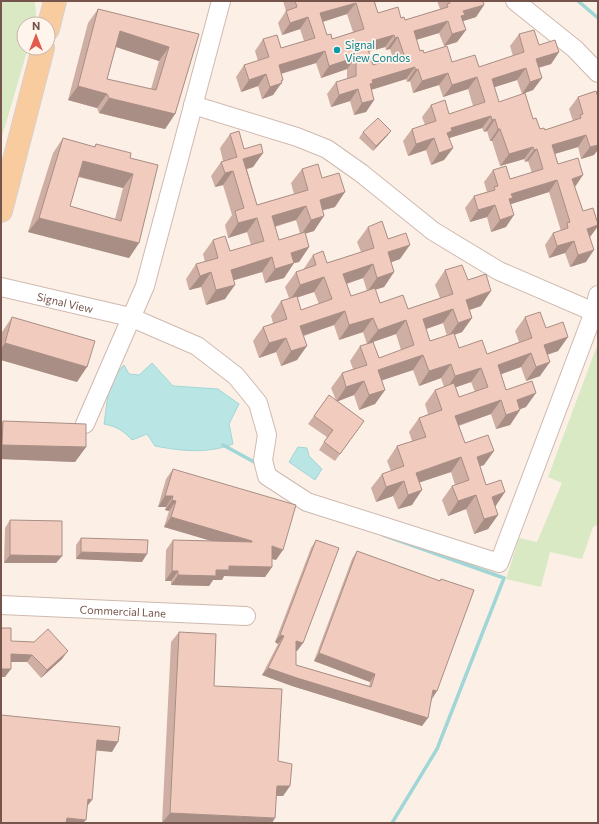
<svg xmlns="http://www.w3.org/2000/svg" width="599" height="824" font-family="Commissioner,sans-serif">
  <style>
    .green { fill: #d8e9c4 }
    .water { fill: #bae5e5; stroke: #a1d6d7 }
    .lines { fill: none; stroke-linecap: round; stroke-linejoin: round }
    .stream { stroke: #a1d6d7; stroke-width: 3.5 }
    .minor-casing { stroke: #cfb9af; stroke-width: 20 }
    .major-casing { stroke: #d8cfcd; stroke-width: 24 }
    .minor { stroke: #fff; stroke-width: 18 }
    .major { stroke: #f9cc9f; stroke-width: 22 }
    .wall { fill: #cfafa3; fill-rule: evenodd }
    .shaded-wall { fill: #a98e85 }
    .building { fill: #f1cbbe; stroke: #a98e85; fill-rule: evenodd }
    .culture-dot { fill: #0f9aa8; stroke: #fff5ec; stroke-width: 1.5 }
    .labels { text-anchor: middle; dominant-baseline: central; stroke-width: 3.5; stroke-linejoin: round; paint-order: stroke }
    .culture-label { font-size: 11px; fill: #0d838f; stroke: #fff5ec; text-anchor: start }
    .street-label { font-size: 11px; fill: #75544b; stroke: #fff5ec }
  </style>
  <rect width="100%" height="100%" fill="#fcf0e6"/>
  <!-- green -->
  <path class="green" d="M1,1H35L36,15L34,24H24V48H28L1,140Z
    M598,343V525L593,527L582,559L550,552L541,587L506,579L519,538L537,542L562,483L548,477Z"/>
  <!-- water -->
  <path class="water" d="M152,363L173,386L218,389L239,404L229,424L233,444C207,454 181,451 155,446L147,434L132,440C124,431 116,426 104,424C108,400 106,383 124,365L129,374L139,375Z
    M298,447L307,448L309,456L322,469L315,480L289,462Z"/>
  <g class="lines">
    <!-- stream -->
    <path class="stream" d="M578,1L598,18
      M223,445L258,464
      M383,535L504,578L437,749L392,823"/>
    <!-- minor casing -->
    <g class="minor-casing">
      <g id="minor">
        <path d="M515,1L575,49L598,73"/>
        <path d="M193,105L297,137L327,149L361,173L433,231L499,271L594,312"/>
        <path id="s1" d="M1,287L130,317L197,346L236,376L258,403L267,435L263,460L267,476L307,502L499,563L594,312L598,295"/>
        <path d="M85,424L145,286L221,1"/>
        <path id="s2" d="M1,605L246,616"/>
      </g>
    </g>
    <!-- major casing -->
    <g class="major-casing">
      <path id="major" d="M48,29L55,1
        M1,211L43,48"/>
    </g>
    <!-- minor -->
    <use href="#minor" class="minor"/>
    <!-- major -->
    <use href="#major" class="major"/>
  </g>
  <!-- wall -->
  <path class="wall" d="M283,1H379L375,2L378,13L401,18L405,20L440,9L437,1H483L484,5L476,17L463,21L466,30L457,42L444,46L439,33L416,40L420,51L452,62L479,67L513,56L510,46L519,34L539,45L559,52L551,64L538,68L542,78L533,90L522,94L517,80L494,87L499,102L533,119L540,129L545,130L573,121L569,109L578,97L596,91L594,155L581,159L578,147L555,154L558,164L575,187L583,211L598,224V226L590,237L586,262L570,267L565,253L549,258L545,245L553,233L561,231L549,192L511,204L506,227L491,232L487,217L470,222L465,208L474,196L487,192L484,182L493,170L510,179L532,173L528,161L525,162L524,159L500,166L492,141H490L487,131L484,132L482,128L449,138L453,148L444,160L431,165L426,150L408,156L403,141L412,129L425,125L422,117L431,105L449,114L473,106L468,89L443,97L439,85L413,93L410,81L407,82L406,79L371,90L374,100L366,112L354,115L350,101L331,107L327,94L336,82L347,79V69L321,78L316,63L281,74L282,83L273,95L262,99L258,86L241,92L236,77L244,65L258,61L255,51L263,39L281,48L304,41L300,29L282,35L278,23L286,11ZM347,14L353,32L332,39L327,35L323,22ZM385,47L386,50L390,49L393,59L373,65L368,52Z
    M98,9L199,34L175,114L165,129L99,113L97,108L68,100L88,23ZM116,47L159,61L151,89L107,79Z
    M391,131L387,136L373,151L359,138L363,132Z
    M230,134L244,149L263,153L253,167L247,169L257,205L294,194L291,183L302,169L322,178L335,207L323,210L314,231L305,233L309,247L299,262L294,263L284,278L265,283L262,272L234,280L225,299L206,305L201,287L189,290L186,279L196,264L205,262L203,254L213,240L230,251L251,245L247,232L228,238L225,225L232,215L223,185L215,187L211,176L221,162L223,161L220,148ZM296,220L300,233L279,240L275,227Z
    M63,138L94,147L96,144L130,158L158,165L139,243L129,258L28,232L53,153ZM78,177L123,188L115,219L70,206Z
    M368,227L388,239L400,259L391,262L394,272L384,287L375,290L380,303L408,309L440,298L435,285L445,270L468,280L481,306L470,310L472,318L462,332L454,335L459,348L487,354L519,342L515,331L525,317L546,328L568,337L558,351L547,355L540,376L526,381L521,367L501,374L506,390L526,407L520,409V410L510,425L496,429L491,414L459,426L465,443L484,465L480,466L486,485L498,515L488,529L474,534L466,509L448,516L442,500L452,486L455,485L451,472L420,482L412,505L398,509L393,496L376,502L371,488L382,474L391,471L387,461L397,446L412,441L409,432L419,418L428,414L425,404L435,390L444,387L441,378L419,386L413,370L382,380L385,390L375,404L359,410L354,395L337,401L364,421L335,461L319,450L327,437L308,424L329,395L336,400L331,388L342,373L353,369L350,361L360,346L367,344L363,332L339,340L334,325L304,336L297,360L281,366L276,352L259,358L253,341L263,327L273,323L271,316L281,301L289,298L285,287L296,272L303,270L313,255L327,263L361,252L357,242ZM363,278L367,291L351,296L347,284ZM314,292L319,304L301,310L297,297ZM443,323L447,336L430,341L426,329ZM396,334L401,350L379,358L373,342ZM471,382L475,392L459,397L456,387Z
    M12,317L77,382L1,360V336L2,332Z
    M3,421L86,447L75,462L1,459V424Z
    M173,469L276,560L272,559V567L265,577L224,576L222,580H213L209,586L171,585V581H165L166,550L173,540L213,541L164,527L169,511L165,510L166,507H158L166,479Z
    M10,520L62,556L56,563H4L5,528Z
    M81,538L142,562L76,559V545Z
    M316,540L303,643L297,651L296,650V665L369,686L370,682L314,661L352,559L357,551L439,581L441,579L432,699L422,726L292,686L262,675L278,644L275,642L311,548Z
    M179,632L214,686L278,761L290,786L283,796H276L162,823L171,642Z
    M11,641L62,659L41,678L27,662H11L5,677Z"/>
  <!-- shaded-wall -->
  <path class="shaded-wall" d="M356,3L347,14L312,25L320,13Z
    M484,5L476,17L460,22L456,27L463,11Z
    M308,17L300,29L282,35L290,23Z
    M448,21L439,33L405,43L414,31Z
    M466,30L457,42L444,46L452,34Z
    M120,31L169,47L159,61L110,45Z
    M394,35L385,47L357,55L366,43Z
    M398,37L390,49L386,50L395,38Z
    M325,51L316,63L270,77L279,65Z
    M559,52L551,64L527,71L536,59Z
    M356,57L347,69L321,78L329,66Z
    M415,67L406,79L364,92L372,80Z
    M526,68L517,80L483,91L492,79Z
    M418,69L410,81L407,82L415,70Z
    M448,73L439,85L413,93L422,81Z
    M266,74L258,86L241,92L249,80Z
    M477,77L468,89L443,97L452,85Z
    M542,78L533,90L522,94L530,82Z
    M283,80L273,95L262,99L270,87Z
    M78,86L107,94L97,108L68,100Z
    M358,89L350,101L331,107L339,95Z
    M109,98L175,114L165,129L99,113Z
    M374,100L366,112L354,115L362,103Z
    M491,116L482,128L446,139L439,145L451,128Z
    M495,119L487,131L484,132L492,120Z
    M498,129H500L492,141H490Z
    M391,131L387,136L373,151L376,146Z
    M586,135L578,147L544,157L552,145Z
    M434,138L426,150L408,156L416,144Z
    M598,145V150L594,155L581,159L590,147Z
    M533,147L524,159L500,166L509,154Z
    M453,148L444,160L431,165L439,153Z
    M537,149L528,161L525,162L534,150Z
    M263,153L253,167L233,173L243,159Z
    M83,161L133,174L123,188L73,175Z
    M233,171L223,185L215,187L225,173Z
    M583,175L575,187L572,179Z
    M557,180L549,192L508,205L504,210L511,194Z
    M345,192L335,207L309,214L320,200Z
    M495,205L487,217L470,222L478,210Z
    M306,206L296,220L262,230L272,216Z
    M514,215L506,227L491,232L500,220Z
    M324,216L314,231L301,235L311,220Z
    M39,218L139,243L129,258L28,232Z
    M257,218L247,232L228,238L238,223Z
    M598,225V226L590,237L587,229Z
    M574,241L565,253L549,258L557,246Z
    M410,245L400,259L378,267L388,252Z
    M309,247L299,262L294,263L284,278L265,283L275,269L291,253Z
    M594,250L586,262L570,267L578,255Z
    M272,257L262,272L221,284L231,270Z
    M373,264L363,278L333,288L343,274Z
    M211,272L201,287L189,290L200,276Z
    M394,272L384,287L367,292L377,278Z
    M324,277L314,292L290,300L300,285Z
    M235,285L225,299L206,305L216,290Z
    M491,291L481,306L456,314L466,300Z
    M453,309L443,323L412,334L423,319Z
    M345,311L334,325L290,340L300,326Z
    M373,318L363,332L339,340L349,325Z
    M472,318L462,332L448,337L458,323Z
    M406,320L396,334L367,344L378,330Z
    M568,337L558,351L534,359L544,345Z
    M286,338L276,352L259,358L269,343Z
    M5,343L87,367L77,382L1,360V349Z
    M307,346L297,360L281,366L291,351Z
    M531,353L521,367L488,379L498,365Z
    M423,355L413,370L368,385L378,370Z
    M550,362L540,376L526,381L536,367Z
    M451,364L441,378L419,386L429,371Z
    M481,368L471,382L445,391L455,376Z
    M364,381L354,395L336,402L346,387Z
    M385,390L375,404L359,410L369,395Z
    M536,393L526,407L506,414L517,400Z
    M501,400L491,414L445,430L455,416Z
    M520,410L510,425L496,429L506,415Z
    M2,445L86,447L75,462L1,459V446Z
    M494,451L484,465L466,471L477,457Z
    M461,457L451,472L406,487L416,473Z
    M404,481L393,496L376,502L386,487Z
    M422,490L412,505L398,509L408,495Z
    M505,492L495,507L492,497Z
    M476,495L466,509L448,516L458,501Z
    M165,496H173L166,507H158Z
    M172,500L176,501L169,511L165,510Z
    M498,515L488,529L474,534L484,519Z
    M171,517L252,541L245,551L164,527Z
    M272,546L283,550L276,560L265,557Z
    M81,552L147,554L142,562L76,559Z
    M10,555L62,556L56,563H4Z
    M229,566L272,567L265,577L224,576L222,580H213L209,586L171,585L178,575L216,570Z
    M172,571H178L171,581H165Z
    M280,635L284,636L278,644L275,642Z
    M296,641L303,643L297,651L290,648Z
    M68,651L62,659L41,678L47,670Z
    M319,653L375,674L370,682L314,661Z
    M11,654L32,655L27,662H6Z
    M268,668L428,718L422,726L292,686L262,675Z
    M1,669H11L5,677H1Z
    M433,690L437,691L432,699Z
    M97,740L118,742L112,752L90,750Z
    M277,786H290L283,796H270Z
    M88,799L92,800L85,809Z
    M170,813L275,818L272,823H162Z
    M67,818L86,820L83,823H63Z"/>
  <!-- building -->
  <path class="building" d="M295,1H374L378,13L398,7L401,18L404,17L405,20L448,7L447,4L450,3V1H483L484,5L463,11L465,15L461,16L466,30L452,34L448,21L414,31L420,51L423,50L424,53L447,46L452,62L475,55L479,67L524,52L519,34L534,30L539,45L555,40L559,52L536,59L542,78L530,82L526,68L492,79L499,102L525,93L533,119L536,118L540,129L544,128L545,130L581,118L580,115L583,114L578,97L596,91L598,97V145L590,147L586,135L552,145L558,164L578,158L583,175L572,179L583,211L593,208L598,224V225L587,229L594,250L578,255L574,241L557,246L553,233L568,228L567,223L570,222L557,180L511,194L513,198L509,199L514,215L500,220L495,205L478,210L474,196L495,190L494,187L498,186L493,170L506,166L510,179L543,169L537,149L534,150L533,147L509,154L500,129H498L495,119L492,120L491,116L451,128L452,131L447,133L453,148L439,153L434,138L416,144L412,129L436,121L431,105L445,100L449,114L485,102L477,77L452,85L448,73L422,81L418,69L415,70V67L372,80L373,83L370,84L374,100L362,103L358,89L339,95L336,82L356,76V57L329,66L325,51L279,65L283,80L281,81L282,83L270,87L266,74L249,80L244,65L269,57L263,39L277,35L281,48L315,38L308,17L290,23L286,11L297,7ZM356,3L364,29L332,39L331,34L327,35L320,13ZM394,35L395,38L398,37L404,55L373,65L366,43Z
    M98,9L199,34L175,114L109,98L107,94L78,86ZM120,31L169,47L156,90L107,79Z
    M378,118L391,131L376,146L363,132Z
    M239,131L244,149L261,144L263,153L243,159L257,205L308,190L302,169L318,164L322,178L339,173L345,192L320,200L324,216L311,220L306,206L272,216L279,240L305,232L309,247L291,253L294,263L275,269L272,257L231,270L235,285L216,290L211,272L200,276L196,264L218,258L213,240L225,236L230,251L264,241L257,218L238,223L235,211L244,208L233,171L225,173L221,162L237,157L230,134Z
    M63,138L95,147L96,144L131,153L130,158L158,165L139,243L39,218ZM83,161L133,174L121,221L70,206Z
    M382,221L388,239L406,233L410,245L388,252L394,272L377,278L373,264L343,274L351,296L375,288L380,303L403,295L408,309L453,294L445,270L462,265L468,280L486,274L491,291L466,300L472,318L458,323L453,309L423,319L430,341L454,333L459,348L482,340L487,354L532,338L525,317L540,312L546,328L563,322L568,337L544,345L550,362L536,367L531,353L498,365L506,390L532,381L536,393L517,400L520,410L506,415L501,400L455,416L465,443L488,435L494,451L477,457L486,485L501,480L505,492L492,497L498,515L484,519L476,495L458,501L452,486L469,480L461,457L416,473L422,490L408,495L404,481L386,487L382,474L404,466L397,446L426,437L419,418L442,410L435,390L454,383L459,397L488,387L481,368L455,376L451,364L429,371L423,355L378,370L385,390L369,395L364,381L346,387L342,373L367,365L360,346L373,342L379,358L414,345L406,320L378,330L373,318L349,325L345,311L300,326L307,346L291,351L286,338L269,343L263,327L287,319L281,301L297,296L301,310L332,299L324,277L300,285L296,272L316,265L313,255L323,251L327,263L374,248L368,227Z
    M12,317L95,341L87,367L5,343Z
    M329,395L364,421L340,454L324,442L333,430L314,416Z
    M3,421L86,424V447L2,445Z
    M173,469L296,505L283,550L272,546V567L229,566V570H216V576L178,575V571H172L173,540L252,542V541L171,517L176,501L172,500L173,496H165Z
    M10,520L62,521V556L10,555Z
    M81,538L148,540L147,554L81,552Z
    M316,540L339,548L303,643L296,641V665L371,687L375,674L319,653L357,551L440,581L441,579L474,590L437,691L433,690L428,718L297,678L268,668L284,636L280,635Z
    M1,628H11V641L34,642L48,629L68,651L47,670L32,655L11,654V669H1Z
    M179,632L216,634L214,686L282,689L278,761L292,764L290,786H277L275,818L170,813Z
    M1,715L120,727L118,742L97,740L92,800L88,799L86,820L67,818L66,823H1Z"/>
  <!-- markers -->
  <circle class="culture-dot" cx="337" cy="50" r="4"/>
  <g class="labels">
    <!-- culture labels -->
    <g class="culture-label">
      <text x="345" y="44">Signal<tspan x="345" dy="13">View Condos</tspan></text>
    </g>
    <!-- street labels -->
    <g class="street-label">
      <text stroke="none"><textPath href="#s1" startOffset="66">Signal View</textPath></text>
      <text stroke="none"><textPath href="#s2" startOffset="122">Commercial Lane</textPath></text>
    </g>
  </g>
  <!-- border -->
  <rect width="599" height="824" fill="none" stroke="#75544b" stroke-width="4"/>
  <!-- north arrow -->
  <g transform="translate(36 36)"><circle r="19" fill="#fff5ec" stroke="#c8b5ac"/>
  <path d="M0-3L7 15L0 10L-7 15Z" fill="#e35b4d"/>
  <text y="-6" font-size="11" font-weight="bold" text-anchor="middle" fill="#75544b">N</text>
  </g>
</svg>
